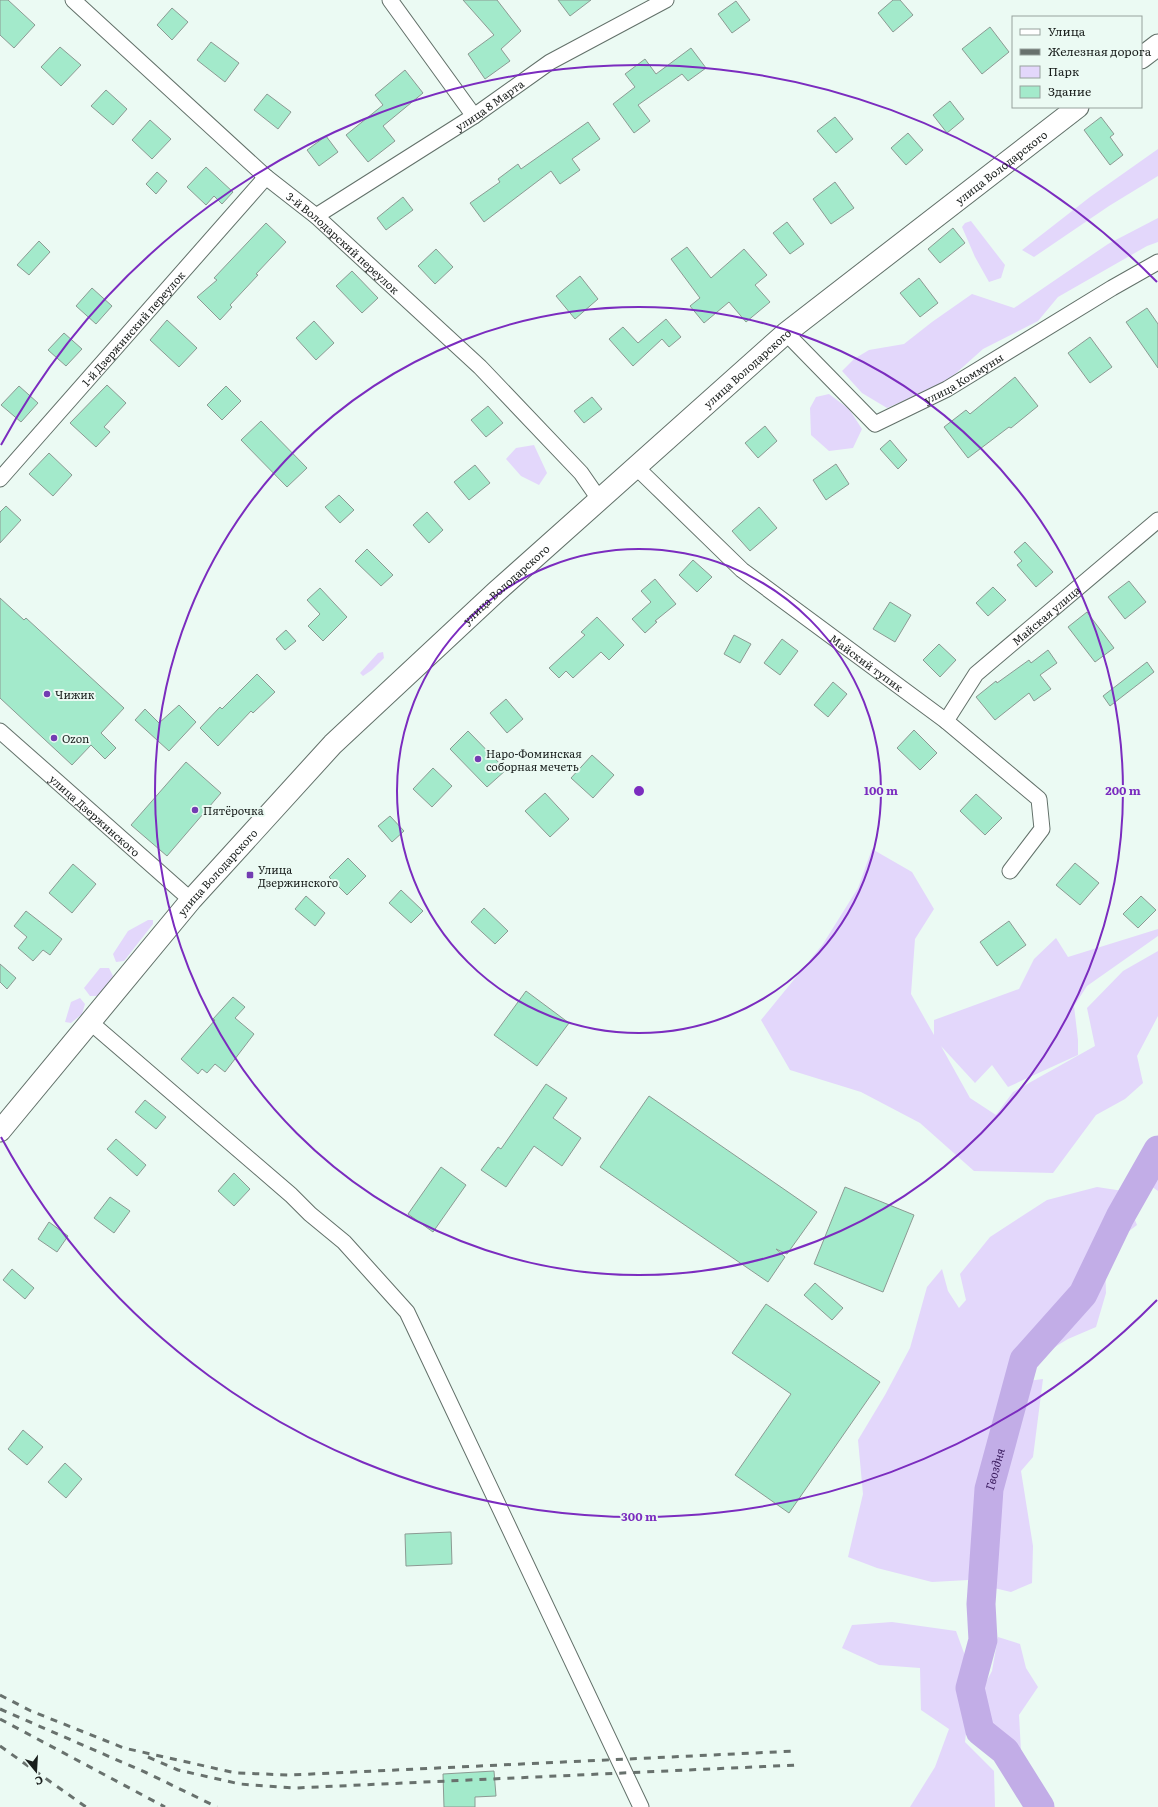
<svg xmlns="http://www.w3.org/2000/svg" width="1158" height="1807" font-family="Literata,serif">
  <style>
    .green { fill: #e3d7fb }
    .lines { fill: none; stroke-linecap: round; stroke-linejoin: round }
    .river { stroke: #c2ade7; stroke-width: 29 }
    .building { fill: #a3eacb; stroke: #8c9a93 }
    .street-casing { stroke: #627069; stroke-width: 17 }
    .secondary-casing { stroke: #627069; stroke-width: 23 }
    .street { stroke: #fff; stroke-width: 15 }
    .secondary { stroke: #fff; stroke-width: 21 }
    .rail { stroke: #68716d; stroke-width: 3; stroke-dasharray: 7 7; stroke-linecap: butt }
    .ring { fill: none; stroke: #7b2cbf; stroke-width: 2 }
    .poi-dot { fill: #733cb2; stroke: #ebfaf3; stroke-width: 1.5 }
    .labels { text-anchor: middle; dominant-baseline: central; stroke-width: 4; stroke-linejoin: round; paint-order: stroke }
    .street-label { font-size: 11px; fill: #191e1c; stroke: #ebfaf3 }
    .poi-label { font-size: 11px; fill: #191e1c; stroke: #ebfaf3; text-anchor: start }
    .water-label { font-size: 12px; font-style: italic; fill: #3c1d60; stroke: #ebfaf3 }
    .centre { fill: #7b2cbf; stroke: #ebfaf3; stroke-width: 2 }
    .ring-label { font-size: 12px; text-anchor: middle; font-weight: bold; fill: #7b2cbf; stroke: #ebfaf3; stroke-width: 4; stroke-linejoin: round; paint-order: stroke }
  </style>
  <rect width="100%" height="100%" fill="#ebfaf3"/>
  <!-- green -->
  <path class="green" d="M1158,149V176L1109,206L1034,257L1022,250L1090,197Z
    M1158,218V242L1147,246L1058,297L1038,321L983,349L945,383L887,408L862,393L842,371L854,359L869,350L904,344L932,322L972,294L1014,308L1108,244Z
    M971,221L1005,265L1001,278L989,282L975,257L962,227L965,223Z
    M829,394L849,409L862,429L853,448L829,451L811,435L810,408L816,397Z
    M534,445L547,473L539,485L521,476L506,459L516,448Z
    M383,652L384,658L372,670L363,676L360,673L378,653Z
    M872,849L912,872L934,909L915,939L911,994L934,1035V1020L1019,989L1034,959L1056,938L1068,957L1158,929V936L1087,986L1074,1006L1078,1040V1055L1008,1087L992,1065L975,1083L941,1046L970,1098L996,1115L1013,1092L1095,1046L1087,1008L1123,971L1158,951V1016L1137,1056L1143,1083L1125,1099L1096,1115L1053,1173L974,1171L920,1123L861,1092L790,1070L761,1020L823,944L858,888Z
    M148,920H153V924L124,961L116,962L113,954L128,931Z
    M100,968H109L113,976L99,996H90L84,988Z
    M80,998L85,1004L82,1014L71,1023L65,1022L71,1002Z
    M1158,1157V1191L1145,1182Z
    M1097,1187L1123,1191L1137,1225L1120,1238L1105,1260L1106,1293L1096,1327L1068,1339L1030,1362L1012,1384L996,1447L982,1522L968,1580L932,1582L877,1568L848,1557L863,1494L858,1440L885,1395L910,1348L927,1287L942,1269L948,1291L959,1308L966,1300L960,1274L990,1237L1047,1200Z
    M1043,1379L1033,1457L1021,1471L1033,1546L1032,1583L1011,1592L994,1588L1002,1472L1015,1410L1028,1381Z
    M892,1622L956,1631L964,1653L969,1706L965,1742L994,1771L995,1807H910L935,1767L949,1729L921,1710L920,1668L879,1665L842,1648L852,1625Z
    M998,1637L1020,1644L1026,1668L1038,1687L1019,1715L1021,1751L997,1738L976,1701L992,1671Z"/>
  <g class="lines">
    <!-- river -->
    <path class="river" id="s1" d="M1040,1807L1005,1751L980,1731L970,1688L983,1640L981,1604L989,1489L1024,1360L1083,1294L1120,1217L1158,1150"/>
  </g>
  <!-- building -->
  <path class="building" d="M0,0H8L35,25L14,48L0,35Z
    M463,0H497L521,31L501,49L510,61L485,79L468,54L494,35Z
    M558,0H591L570,16Z
    M893,0H900L913,15L893,32L878,13Z
    M736,1L750,20L732,33L718,14Z
    M172,8L188,22L172,40L157,25Z
    M990,27L1009,52L982,74L962,49Z
    M211,42L239,63L225,82L197,60Z
    M60,47L81,65L61,86L41,67Z
    M691,48L706,68L688,81L682,74L638,105L650,121L634,133L613,104L635,87L625,74L645,59L656,74Z
    M405,70L423,93L383,126L395,141L368,162L346,135L383,105L375,95Z
    M106,90L127,109L113,125L91,106Z
    M267,94L291,112L278,129L254,110Z
    M950,101L964,119L947,133L933,115Z
    M835,117L853,139L836,153L817,131Z
    M1101,117L1114,134L1110,137L1123,155L1110,165L1084,130Z
    M150,120L171,139L152,159L132,140Z
    M588,122L600,139L572,159L580,170L560,184L551,171L484,222L470,203L500,182L498,179L518,164L521,169Z
    M908,133L923,150L906,165L891,148Z
    M326,136L338,152L319,166L307,150Z
    M206,167L233,192L222,204L214,196L206,205L187,187Z
    M157,172L167,181L156,194L146,184Z
    M835,182L854,208L831,224L813,199Z
    M403,197L413,210L386,230L377,218Z
    M787,222L804,244L790,254L773,233Z
    M266,223L286,242L256,274L258,275L230,305L232,307L220,320L197,297L217,280L214,278Z
    M953,228L965,243L940,263L928,249Z
    M39,241L50,252L29,275L17,265Z
    M687,247L711,278L744,249L767,275L755,285L770,302L746,322L729,302L704,323L690,306L700,298L671,259Z
    M436,249L453,267L435,284L418,266Z
    M352,271L378,298L362,313L336,286Z
    M580,276L598,299L575,319L556,296Z
    M919,278L938,303L920,317L900,293Z
    M92,288L112,306L96,324L76,306Z
    M1147,308L1158,324V368L1126,322Z
    M666,319L681,337L669,347L662,339L633,366L609,339L623,327L638,343Z
    M167,320L197,348L179,367L150,340Z
    M314,321L334,343L316,360L296,338Z
    M64,333L82,349L66,366L48,350Z
    M1090,337L1112,367L1090,383L1068,353Z
    M1015,377L1038,406L1011,428L1009,427L968,458L944,427L966,410L970,414Z
    M107,385L126,403L104,427L110,432L96,447L70,423Z
    M19,386L38,403L21,422L1,405Z
    M226,386L241,401L222,420L207,405Z
    M592,397L602,409L584,423L574,411Z
    M488,406L503,423L486,437L471,420Z
    M261,421L307,468L287,487L241,440Z
    M765,426L777,441L758,458L745,443Z
    M890,440L907,460L898,469L880,449Z
    M49,453L72,475L53,496L29,474Z
    M836,464L849,484L826,500L813,480Z
    M475,465L490,483L469,500L454,482Z
    M339,495L354,510L340,523L325,507Z
    M6,506L21,520L0,543V512Z
    M759,507L777,528L750,551L732,531Z
    M427,512L443,530L429,543L413,525Z
    M1025,542L1053,572L1036,587L1017,565L1022,561L1014,552Z
    M367,549L393,575L381,586L355,561Z
    M693,560L712,577L697,592L679,575Z
    M655,579L676,604L655,621L657,622L645,633L632,619L651,602L641,591Z
    M1129,581L1146,602L1125,619L1108,597Z
    M993,587L1006,600L988,616L976,603Z
    M320,588L347,617L323,641L308,626L320,614L307,600Z
    M0,598L24,620L26,618L124,708L101,733L116,748L105,759L91,745L72,765L0,698Z
    M890,602L911,615L895,642L873,629Z
    M1087,612L1114,648L1095,662L1068,627Z
    M597,617L624,645L609,660L601,652L573,678L566,671L559,678L549,668L585,635L581,632Z
    M286,630L296,641L285,650L276,639Z
    M734,635L751,644L740,663L724,654Z
    M782,639L798,651L780,675L764,663Z
    M939,644L956,660L940,677L923,660Z
    M1048,650L1057,663L1040,675L1051,689L1034,701L1029,693L995,720L976,697L996,681L997,683L1029,660L1031,663Z
    M1147,662L1154,672L1110,706L1103,696Z
    M257,674L275,692L253,713L251,711L218,746L200,728L220,707L222,709Z
    M833,682L847,694L828,717L814,705Z
    M506,699L523,719L507,733L490,713Z
    M179,705L196,722L169,751L135,720L145,709L159,723Z
    M914,730L937,753L920,770L897,748Z
    M468,731L506,770L487,787L450,749Z
    M592,755L614,775L593,798L571,778Z
    M186,762L221,793L167,856L131,825Z
    M433,768L452,786L432,807L413,789Z
    M545,793L569,819L550,837L525,811Z
    M976,794L1002,818L985,835L960,811Z
    M390,816L404,831L392,842L378,826Z
    M348,858L366,876L347,895L329,877Z
    M1075,863L1099,883L1080,905L1056,885Z
    M73,864L96,884L72,913L49,893Z
    M401,890L423,911L411,923L389,903Z
    M306,896L325,913L315,926L295,909Z
    M1141,896L1156,910L1138,928L1123,914Z
    M484,908L508,931L495,944L471,922Z
    M26,911L62,939L50,955L43,950L33,961L18,948L27,937L14,926Z
    M1009,921L1026,945L997,966L980,942Z
    M0,964L16,978L7,989L0,982Z
    M526,991L569,1023L537,1066L494,1035Z
    M233,997L245,1007L235,1018L254,1034L225,1072L215,1064L207,1073L202,1069L198,1074L181,1059L215,1020L213,1019Z
    M546,1084L567,1098L553,1118L581,1138L562,1166L534,1146L506,1187L481,1170L498,1147L501,1149Z
    M649,1096L817,1212L787,1254L776,1249L785,1257L768,1282L600,1167Z
    M145,1100L166,1117L156,1129L135,1112Z
    M116,1139L146,1165L137,1176L107,1149Z
    M441,1167L466,1185L433,1232L408,1214Z
    M234,1173L250,1189L234,1206L218,1191Z
    M845,1187L914,1215L883,1292L814,1264Z
    M110,1197L130,1211L114,1233L94,1218Z
    M49,1222L68,1236L57,1252L38,1239Z
    M12,1269L34,1288L25,1299L3,1280Z
    M815,1283L843,1308L832,1320L804,1295Z
    M766,1304L880,1382L789,1513L735,1475L791,1394L732,1353Z
    M23,1430L43,1447L27,1465L8,1449Z
    M65,1463L82,1479L66,1498L48,1482Z
    M451,1532L452,1564L406,1566L405,1534Z
    M494,1771L496,1796L475,1797V1807H444L443,1774Z"/>
  <g class="lines">
    <!-- street casing -->
    <g class="street-casing">
      <g id="street">
        <path id="s2" d="M73,0L266,177L316,216L480,367L581,473L599,499"/>
        <path d="M390,0L474,116"/>
        <path id="s3" d="M316,216L474,116L550,62L666,0"/>
        <path id="s4" d="M786,333L875,424L947,389L1112,288L1158,262"/>
        <path id="s5" d="M636,467L742,570L946,721L1039,799L1042,829L1010,871"/>
        <path id="s6" d="M0,479L266,177"/>
        <path id="s7" d="M946,721L976,674L1158,520"/>
        <path id="s8" d="M0,731L191,900"/>
        <path d="M90,1022L291,1195L310,1214L344,1242L407,1312L641,1807"/>
      </g>
    </g>
    <!-- secondary casing -->
    <g class="secondary-casing">
      <g id="secondary">
        <path d="M1141,58L1158,45"/>
        <path id="s9" d="M0,1131L191,900L333,744L496,592L786,333L1078,107"/>
      </g>
    </g>
    <!-- street -->
    <use href="#street" class="street"/>
    <!-- secondary -->
    <use href="#secondary" class="secondary"/>
    <!-- rail -->
    <path class="rail" d="M0,1695L31,1711L124,1748L236,1773L290,1775L796,1751
      M0,1709L147,1773L217,1807
      M0,1719L165,1807
      M0,1746L86,1807
      M148,1757L178,1770L240,1784L295,1788L797,1765"/>
  </g>
  <!-- distance rings -->
  <g class="ring">
    <circle cx="639" cy="791" r="242"/>
    <circle cx="639" cy="791" r="484"/>
    <path d="M1157 1300A726 726 0 0 1 1 1137M1 445A726 726 0 0 1 1157 282"/>
  </g>
  <!-- markers -->
  <g class="poi-dot">
    <circle cx="47" cy="694" r="4"/>
    <circle cx="54" cy="738" r="4"/>
    <circle cx="478" cy="759" r="4"/>
    <circle cx="195" cy="810" r="4"/>
    <rect x="246" y="871" width="8" height="8" rx="2"/>
  </g>
  <g class="labels">
    <!-- street labels -->
    <g class="street-label">
      <text stroke="none"><textPath href="#s3" startOffset="206">улица 8 Марта</textPath></text>
      <text stroke="none"><textPath href="#s9" startOffset="1394">улица Володарского</textPath></text>
      <text stroke="none"><textPath href="#s2" startOffset="363">3-й Володарский переулок</textPath></text>
      <text stroke="none"><textPath href="#s6" startOffset="201">1-й Дзержинский переулок</textPath></text>
      <text stroke="none"><textPath href="#s9" startOffset="1070">улица Володарского</textPath></text>
      <text stroke="none"><textPath href="#s4" startOffset="227">улица Коммуны</textPath></text>
      <text stroke="none"><textPath href="#s9" startOffset="746">улица Володарского</textPath></text>
      <text stroke="none"><textPath href="#s7" startOffset="147">Майская улица</textPath></text>
      <text stroke="none"><textPath href="#s5" startOffset="303">Майский тупик</textPath></text>
      <text stroke="none"><textPath href="#s8" startOffset="127">улица Дзержинского</textPath></text>
      <text stroke="none"><textPath href="#s9" startOffset="338">улица Володарского</textPath></text>
    </g>
    <!-- poi labels -->
    <g class="poi-label">
      <text x="55" y="694">Чижик</text>
      <text x="62" y="738">Ozon</text>
      <text x="486" y="753">Наро-Фоминская<tspan x="486" dy="13">соборная мечеть</tspan></text>
      <text x="203" y="810">Пятёрочка</text>
      <text x="258" y="869">Улица<tspan x="258" dy="13">Дзержинского</tspan></text>
    </g>
    <!-- water labels -->
    <g class="water-label">
      <text stroke="none"><textPath href="#s1" startOffset="364">Гвоздня</textPath></text>
    </g>
  </g>
  <circle cx="639" cy="791" r="6" class="centre"/>
  <g class="ring-label">
    <text x="881" y="795">100 m</text>
    <text x="1123" y="795">200 m</text>
    <text x="639" y="1521">300 m</text>
  </g>
  <!-- legend -->
  <rect x="1012" y="16" width="130" height="92" fill="#ebfaf3" stroke="#97a29d"/>
  <rect x="1020" y="29" width="20" height="6" fill="#ffffff" stroke="#97a29d"/>
  <text x="1048" y="36" font-size="12" fill="#191e1c">Улица</text>
  <rect x="1020" y="49" width="20" height="6" fill="#68716d" stroke="#97a29d"/>
  <text x="1048" y="56" font-size="12" fill="#191e1c">Железная дорога</text>
  <rect x="1020" y="66" width="20" height="12" fill="#e3d7fb" stroke="#97a29d"/>
  <text x="1048" y="76" font-size="12" fill="#191e1c">Парк</text>
  <rect x="1020" y="86" width="20" height="12" fill="#a3eacb" stroke="#97a29d"/>
  <text x="1048" y="96" font-size="12" fill="#191e1c">Здание</text>
  <!-- north arrow -->
  <g transform="translate(36 1771) rotate(162)" stroke="#ebfaf3" stroke-width="3" paint-order="stroke">
  <path d="M0-3L7 15L0 10L-7 15Z" fill="#191e1c"/>
  <text y="-6" font-size="11" font-weight="bold" text-anchor="middle" fill="#191e1c">С</text>
  </g>
</svg>
